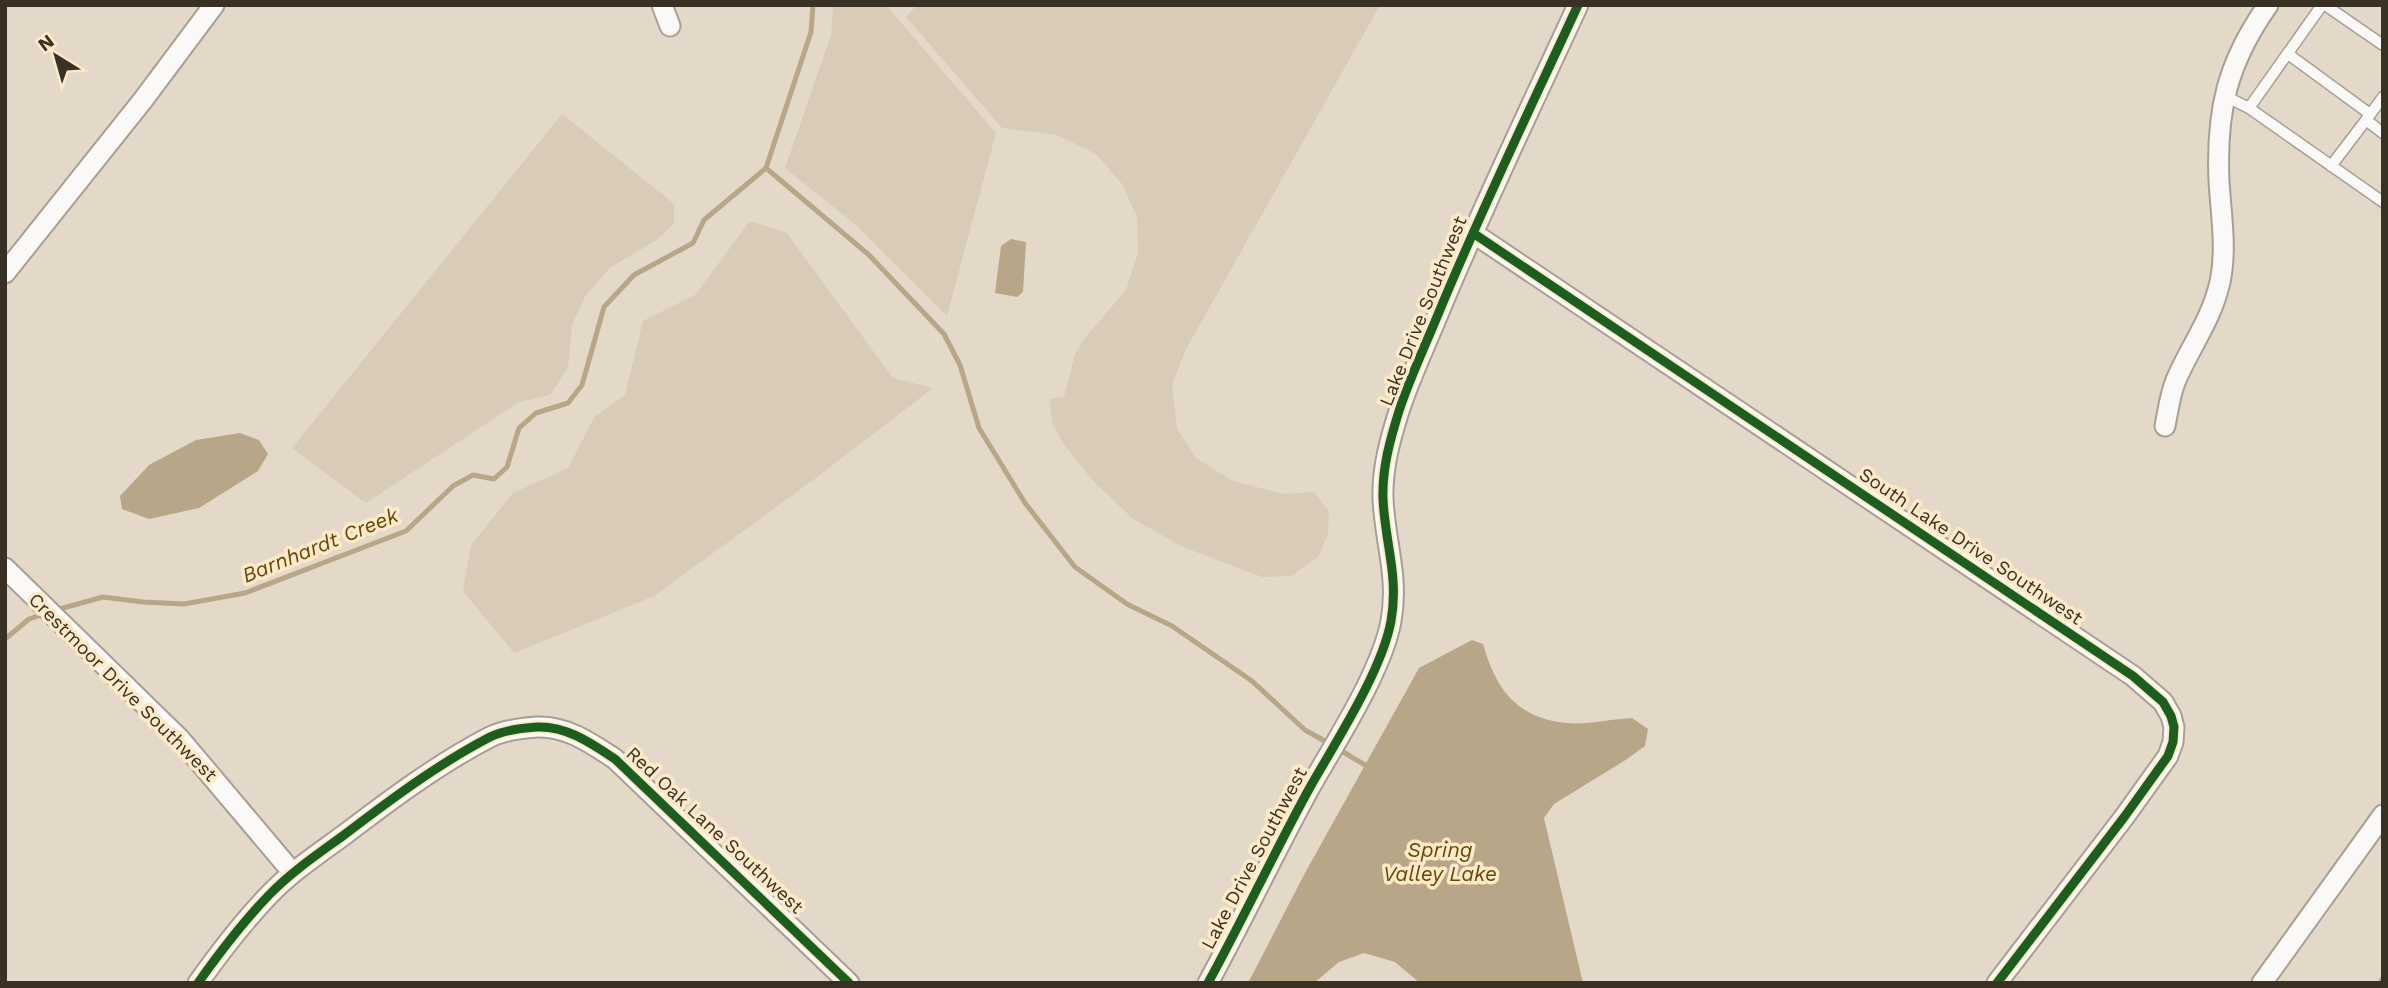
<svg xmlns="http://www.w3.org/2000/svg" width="2388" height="988" font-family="'Work Sans',sans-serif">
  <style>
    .green { fill: #d8cbb7 }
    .water { fill: #b8a688 }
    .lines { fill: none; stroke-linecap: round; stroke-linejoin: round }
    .stream { stroke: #b8a688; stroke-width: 5 }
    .lane-casing { stroke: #a89f92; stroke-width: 13 }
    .street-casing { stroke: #a89f92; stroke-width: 23 }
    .lane { stroke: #fbf9f7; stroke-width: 10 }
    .street { stroke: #fbf9f7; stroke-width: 19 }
    .cycleway-casing { stroke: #fee9c8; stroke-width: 13 }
    .cycleway { stroke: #1b5e20; stroke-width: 9 }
    .labels { text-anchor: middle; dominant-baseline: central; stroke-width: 7; stroke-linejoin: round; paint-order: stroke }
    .street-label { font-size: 19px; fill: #393124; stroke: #fee9c8 }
    .water-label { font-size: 21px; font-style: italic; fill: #664707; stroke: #fee9c8 }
  </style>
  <rect width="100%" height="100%" fill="#e4d9c8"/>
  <!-- green -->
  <path class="green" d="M831,5H886L996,133L947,316L855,224L785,168L831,35L833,11Z
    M917,5H1380L1185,351L1172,386L1177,428L1196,458L1233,481L1284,494L1314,492L1329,511L1328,534L1318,557L1291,576L1262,577L1183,547L1132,518L1093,481L1063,443L1052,423L1050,399L1064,397L1075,354L1084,339L1126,290L1138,253L1137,217L1122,184L1096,154L1057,135L1002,128L906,17Z
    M562,114L674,204V224L655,241L611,267L585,296L572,325L568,367L550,395L519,402L366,503L292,448Z
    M750,221L786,232L893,378L933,388L816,478L654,596L514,653L463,591L471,545L513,493L568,468L595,416L625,395L643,321L695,295Z"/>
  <!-- water -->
  <path class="water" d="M1011,239L1026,242L1023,292L1017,297L995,293L1001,246Z
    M240,433L259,440L268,454L258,471L199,508L149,519L122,509L120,496L149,465L196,440Z
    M1472,640L1483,644C1496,689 1516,718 1567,723C1587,725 1611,719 1632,718L1648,729L1645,746L1624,761L1554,804L1544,818L1583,983H1420L1395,962L1364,953L1339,962L1314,983H1248L1305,873L1419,668Z"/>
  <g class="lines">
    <!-- stream -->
    <path class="stream" d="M766,168L869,255L944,334L960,365L979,428L1025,503L1075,567L1127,604L1172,626L1252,681L1305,730L1330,744
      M56,610L103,597L143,602L184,604L245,593L406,531L453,486L473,475L494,479L507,467L519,428L536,413L568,403L582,385L604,307L634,275L693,243L704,220L766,168L811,32L813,5
      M5,639L29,619L47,613
      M1338,749L1365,765L1369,764
      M2380,983L2383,978"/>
    <!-- lane casing -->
    <g class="lane-casing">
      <path id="lane" d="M2325,5L2383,45
        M2288,54L2370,114
        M2225,96L2249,108L2383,202
        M2383,97L2366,120L2383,133
        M2249,108L2322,5
        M2331,166L2366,120"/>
    </g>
    <!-- street casing -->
    <g class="street-casing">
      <path id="street" d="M662,5L670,26
        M1473,233L2133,676L2163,702L2171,716L2174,727L2173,742L2168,756L2125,816L1997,983
        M5,273L143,100L214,5
        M2165,426C2168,411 2170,394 2176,380C2191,345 2211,321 2220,282C2227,249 2221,215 2219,181C2216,111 2227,63 2268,5
        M5,568L180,739L293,873
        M198,983C220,952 243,922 269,895C291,872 318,854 344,835C390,800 438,764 490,737C504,730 522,728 537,727C567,726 591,743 615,759L849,983
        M1208,983C1243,919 1274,853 1309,789C1335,743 1382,671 1391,621C1399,576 1385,543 1383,499C1382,468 1390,440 1399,411C1410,377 1426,344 1439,312C1482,208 1531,107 1578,5
        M2262,983L2383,815"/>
    </g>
    <!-- lane -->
    <use href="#lane" class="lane"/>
    <!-- street -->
    <use href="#street" class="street"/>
    <!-- cycleway casing -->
    <g class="cycleway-casing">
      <path id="cycleway" d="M1473,233L2133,676L2163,702L2171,716L2174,727L2173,742L2168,756L2125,816L1997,983
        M198,983C220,952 243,922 269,895C291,872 318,854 344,835C390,800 438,764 490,737C504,730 522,728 537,727C567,726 591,743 615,759L849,983
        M1208,983C1243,919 1274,853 1309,789C1335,743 1382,671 1391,621C1399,576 1385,543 1383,499C1382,468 1390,440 1399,411C1410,377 1426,344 1439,312C1482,208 1531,107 1578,5"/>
    </g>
    <!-- cycleway -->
    <use href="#cycleway" class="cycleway"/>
  </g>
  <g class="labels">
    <!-- street labels -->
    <g class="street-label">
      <text transform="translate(1423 311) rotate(-68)">Lake Drive Southwest</text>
      <text transform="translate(1971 546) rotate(34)">South Lake Drive Southwest</text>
      <text transform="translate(123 687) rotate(45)">Crestmoor Drive Southwest</text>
      <text transform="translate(715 830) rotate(43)">Red Oak Lane Southwest</text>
      <text transform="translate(1254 858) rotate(-62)">Lake Drive Southwest</text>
    </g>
    <!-- water labels -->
    <g class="water-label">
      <text transform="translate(320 545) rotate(-22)">Barnhardt Creek</text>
      <text x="1440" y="849">Spring<tspan x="1440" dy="24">Valley Lake</tspan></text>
    </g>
  </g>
  <!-- border -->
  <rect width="2388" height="988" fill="none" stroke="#393124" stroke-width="14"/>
  <!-- north arrow -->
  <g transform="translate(56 56) rotate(323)" stroke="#fee9c8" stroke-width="5" paint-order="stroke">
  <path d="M0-5L12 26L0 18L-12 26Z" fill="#393124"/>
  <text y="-10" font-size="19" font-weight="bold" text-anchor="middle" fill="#393124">N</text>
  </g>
</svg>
